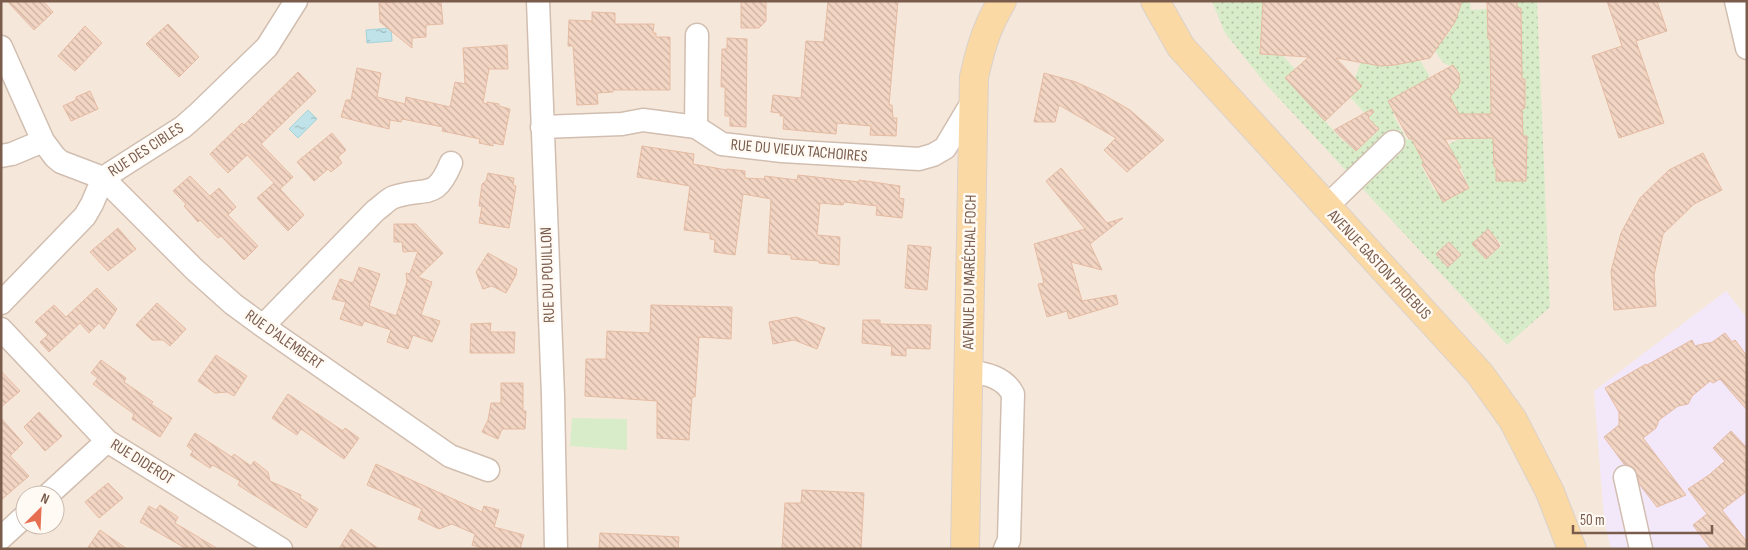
<svg xmlns="http://www.w3.org/2000/svg" width="1748" height="550" font-family="'Sofia Sans Condensed',sans-serif">
  <style>
    .residential { fill: #f5e8da; fill-rule: evenodd }
    .education { fill: #f3e8fa }
    .grass { fill: url(#grass-dots); fill-rule: evenodd }
    .park { fill: #d8ecc9 }
    .water { fill: url(#water-ripples); stroke: #a5d3da }
    .building { fill: url(#building-back-hatch); stroke: #e6bba3 }
    .lines { fill: none; stroke-linecap: round; stroke-linejoin: round }
    .minor-casing { stroke: #d1beb0; stroke-width: 25 }
    .major-casing { stroke: #dad1cd; stroke-width: 30 }
    .minor { stroke: #fff; stroke-width: 22 }
    .major { stroke: #fbd9a5; stroke-width: 28 }
    .labels { text-anchor: middle; dominant-baseline: central; stroke-width: 5; stroke-linejoin: round; paint-order: stroke }
    .street-label { font-size: 16px; fill: #7a5c4d; stroke: #fffaf3 }
  </style>
  <defs>
    <pattern id="grass-dots" width="8" height="8" patternUnits="userSpaceOnUse" patternTransform="scale(1.25)"><rect width="8" height="8" fill="#d8ecc9"/><path d="M2 2h.1M6 6h.1" fill="none" stroke="#b4c2a5" stroke-width="1.8" stroke-linecap="round"/></pattern>
    <pattern id="water-ripples" width="26" height="14" patternUnits="userSpaceOnUse" patternTransform="scale(1.25)"><rect width="26" height="14" fill="#bfe3e8"/><path d="M2 4q2-2 4 0t4 0M15 11q2-2 4 0t4 0" fill="none" stroke="#a0bbbe"/></pattern>
    <pattern id="building-back-hatch" width="6" height="6" patternUnits="userSpaceOnUse" patternTransform="scale(1.25)"><rect width="6" height="6" fill="#f3d5c3"/><path d="M-1 5l2 2M0 0l6 6M5-1l2 2" fill="none" stroke="#cab0a1"/></pattern>
  </defs>
  <rect width="100%" height="100%" fill="#fdf6ec"/>
  <!-- residential -->
  <path class="residential" d="M1,1H1747V549H1ZM25,495H55V525H25Z"/>
  <!-- education -->
  <path class="education" d="M1726,291L1747,318V549H1611L1604,519L1594,391Z"/>
  <!-- grass -->
  <path class="grass" d="M1212,1H1263L1277,49L1295,69L1286,78L1344,142L1346,141L1356,151L1378,131L1368,121L1370,119L1350,97L1362,86L1355,78L1361,61C1384,66 1397,66 1419,59L1429,75L1421,99L1414,86L1388,101L1394,113L1393,115L1407,140L1411,138L1424,163L1421,165L1434,190H1436L1443,202L1469,188L1463,175L1464,174L1450,149L1444,147L1476,130V138H1493L1494,167H1496L1497,181L1526,180L1527,137L1523,136L1522,109L1525,108V79H1522V65L1491,80V109L1496,114H1475L1464,124L1449,95C1459,89 1464,77 1455,68C1451,65 1447,65 1444,63C1440,60 1437,53 1434,49C1449,37 1457,21 1461,1H1470L1471,10L1487,9L1520,38L1522,37L1521,8H1517V1H1537L1550,307L1507,345L1264,82L1225,33ZM1488,229L1502,245L1486,259L1472,244ZM1449,242L1461,255L1448,267L1436,254Z"/>
  <!-- park -->
  <path class="park" d="M572,418L627,419V450L570,446Z"/>
  <!-- water -->
  <path class="water" d="M391,28L392,41L367,43L366,30Z
    M308,110L317,119L298,138L289,129Z"/>
  <!-- building -->
  <path class="building" d="M7,1H43L53,12L34,30Z
    M401,1H441L443,24L426,25V37L412,38V48L380,22L379,3Z
    M741,1H766V21L759,28H741Z
    M828,1H898L889,105H892L893,118H897L896,136L870,135L871,126L837,123L836,134L783,129L784,116H780V113L771,112L773,95L801,98L806,41L824,42Z
    M1263,1H1462L1455,22L1430,58L1395,65L1381,66L1336,58L1362,86L1325,121L1285,78L1309,57L1260,54Z
    M1487,1H1517V8H1521L1522,79H1525V108L1522,109L1523,136H1527L1526,181H1496V167H1494L1493,138L1445,139L1461,168H1458L1469,188L1443,202L1422,164L1424,163L1411,138L1409,139L1388,101L1453,65L1459,74L1460,81L1458,87L1450,97L1459,114H1491L1490,39H1488Z
    M1607,1H1657L1667,31L1636,41L1664,123L1619,138L1592,56L1622,46Z
    M592,12L615,13V24H654L653,33H656V37H670V90H613V92L597,93L598,104L577,105L573,46H568L569,20L592,21Z
    M168,24L199,57L179,77L146,44Z
    M85,26L102,43L75,71L58,56Z
    M727,38L747,39L746,127L730,126V116H725V87H721L722,49H727Z
    M507,45L508,69H489L483,103L487,104V102L499,104V106L510,109L503,145L493,143V146L479,143L480,139L442,131L443,127L402,119L401,122L390,120L389,129L341,117L346,100H351L357,68L381,73L377,97L405,104L406,97L450,107L455,82L465,84L463,48Z
    M298,72L316,91L261,144L293,177L280,189L304,215L288,231L257,198L274,183L247,155L228,173L210,154L242,123L244,125Z
    M1044,73L1076,82L1104,95L1130,110L1164,140L1127,172L1104,150L1116,138L1059,105L1055,122H1034Z
    M90,91L98,109L71,121L63,106L76,100V97Z
    M1372,109L1374,112L1368,118L1379,129L1356,151L1334,130Z
    M332,133L346,150L338,157L342,163L331,172L328,169L314,181L297,162Z
    M642,146L694,154L693,164L727,170V169L745,171V178L764,179L765,176L797,180L798,175L859,182V180L900,186L899,198L904,199L902,218L876,215L877,206L844,202L843,205L820,203L817,235L840,237L839,265L819,263V261L791,259V255L768,253L771,199L743,194L735,255L714,252L715,240L710,239V233L684,230L690,186L637,177Z
    M1703,153L1722,190L1694,204L1663,234L1654,275L1656,306L1614,310L1611,271L1621,233L1640,198L1669,170Z
    M1061,168L1107,223L1123,218L1090,244L1102,270L1071,262L1082,301L1116,295L1118,304L1069,319L1067,311L1047,317L1038,284L1044,283L1034,244L1085,229L1046,181Z
    M488,173L514,178L513,185L516,186L509,228L479,223L482,206H479L482,184L486,181Z
    M190,176L210,196L219,188L236,207L228,215L258,246L244,260L221,236L218,238L200,220L198,222L184,206L186,204L173,191Z
    M394,224H416L443,253L418,277L432,282L421,315L440,321L432,342L413,335L408,349L387,342L391,330L364,321L362,326L340,319L346,302L332,299L340,279L353,283L359,267L380,274L369,306L396,316L407,282L406,273L410,274L418,251L403,252L402,242H394Z
    M118,228L136,249L108,271L90,252Z
    M1488,229L1495,238L1500,246L1486,259L1472,244Z
    M1449,242L1461,255L1448,267L1436,254Z
    M908,245L931,247L927,290L905,288Z
    M488,253L517,269L516,275L506,293L492,286L483,289L476,272Z
    M97,288L117,309L104,329L99,323L89,333L80,323L49,352L40,342L48,335L35,322L54,305L66,317Z
    M157,303L186,329L170,346L163,340H152L136,325Z
    M651,305L732,307L731,339L699,337L695,397H692L689,440L657,438V401L585,396L586,359H606L607,331L650,333Z
    M796,317L825,328L817,349L794,340L773,344L769,322Z
    M863,320H880V324L931,325L930,349L906,348V356L891,355L892,346L862,343Z
    M491,323L490,332H515L514,353H470L471,324Z
    M1725,333L1732,342L1735,340L1747,356V410L1720,379L1713,383L1710,381L1692,396L1688,404L1678,406L1659,420L1656,428L1643,438L1686,495L1657,507L1640,485L1635,469L1629,465L1624,464L1604,437L1619,425V412L1605,388L1646,364L1647,365L1692,340L1695,346L1707,343H1711Z
    M216,355L247,376L234,396L227,392L215,393L198,381Z
    M101,360L126,378L124,382L153,402L151,404L172,418L160,437L132,419L134,414L93,384L98,378L91,373Z
    M1,371L20,391L1,407Z
    M501,383H523V411H526L525,429H502L498,439L482,432L488,420L491,403H501Z
    M288,394L343,431L345,428L359,438L344,459L301,429L297,435L272,418Z
    M39,412L62,436L45,451L24,427Z
    M1,418L23,443L10,456L29,476L1,500Z
    M1731,431L1747,448V491L1722,510L1747,542V549H1711L1693,525L1707,514L1688,489L1709,475L1725,461L1713,448Z
    M195,433L232,457L234,454L251,466L254,461L268,472L270,481L301,495L300,498L318,509L306,528L238,485L240,481L213,465L210,468L190,455L193,451L187,446Z
    M376,464L482,512L484,506L499,510L494,527L524,535L520,549H486L472,545L475,534L452,524L439,529L418,519L422,509L367,485Z
    M108,483L123,498L99,518L85,502Z
    M802,490L864,493L861,549H782L785,503H801Z
    M160,505L178,517L175,523L218,549H187L140,522L149,506L156,510Z
    M351,529L379,549H339Z
    M100,530L127,549H87Z
    M600,533L679,537L678,549H599Z"/>
  <g class="lines">
    <!-- minor casing -->
    <g class="minor-casing">
      <path id="minor" d="M538,1L553,396L556,549
        M1736,1L1747,48
        M1,47L43,141L55,157L61,162L103,178L194,269L233,304L263,326L450,456L488,470
        M542,127L622,124L643,120L696,127L722,144L782,151L919,159L933,155L945,148L973,101
        M696,127L697,35
        M1,156L12,154L43,141
        M1326,207L1393,142
        M1,303L85,216L92,204L103,178L183,127L200,112L267,47L296,1
        M263,326L375,211C381,207 388,199 394,197C426,186 435,202 451,163
        M1,329L107,441L281,549
        M969,371C987,374 1004,377 1013,394L1009,540L1005,549
        M1625,477L1641,549
        M48,495L107,441
        M1,538L25,516"/>
    </g>
    <!-- major casing -->
    <g class="major-casing">
      <path id="major" d="M1155,1L1181,47L1480,374L1513,420L1550,492L1572,549
        M965,549L974,77C981,47 986,28 1002,1"/>
    </g>
    <!-- minor -->
    <use href="#minor" class="minor"/>
    <!-- major -->
    <use href="#major" class="major"/>
  </g>
  <g class="labels">
    <!-- street labels -->
    <g class="street-label">
      <text transform="translate(146 150) rotate(-33)">RUE DES CIBLES</text>
      <text transform="translate(799 151) rotate(5)">RUE DU VIEUX TACHOIRES</text>
      <text transform="translate(1379 265) rotate(47)">AVENUE GASTON PHOEBUS</text>
      <text transform="translate(970 272) rotate(-89)">AVENUE DU MARÉCHAL FOCH</text>
      <text transform="translate(548 275) rotate(-92)">RUE DU POUILLON</text>
      <text transform="translate(284 340) rotate(35)">RUE D'ALEMBERT</text>
      <text transform="translate(142 462) rotate(32)">RUE DIDEROT</text>
    </g>
  </g>
  <!-- border -->
  <rect width="1748" height="550" fill="none" stroke="#7a5c4d" stroke-width="5"/>
  <!-- north arrow -->
  <g transform="translate(40 510) rotate(24)"><circle r="24" fill="#fffaf3" stroke="#cabbb1"/>
  <path d="M0-4L9 19L0 12L-9 19Z" fill="#e76f51"/>
  <text y="-8" font-size="14" font-weight="bold" text-anchor="middle" fill="#7a5c4d">N</text>
  </g>
  <!-- scale -->
  <path d="M1573 525v8h139v-8" fill="none" stroke="#7a5c4d" stroke-width="2.5"/>
  <text x="1580" y="525" font-size="15" fill="#7a5c4d" stroke="#fffaf3" stroke-width="4" paint-order="stroke">50 m</text>
</svg>
